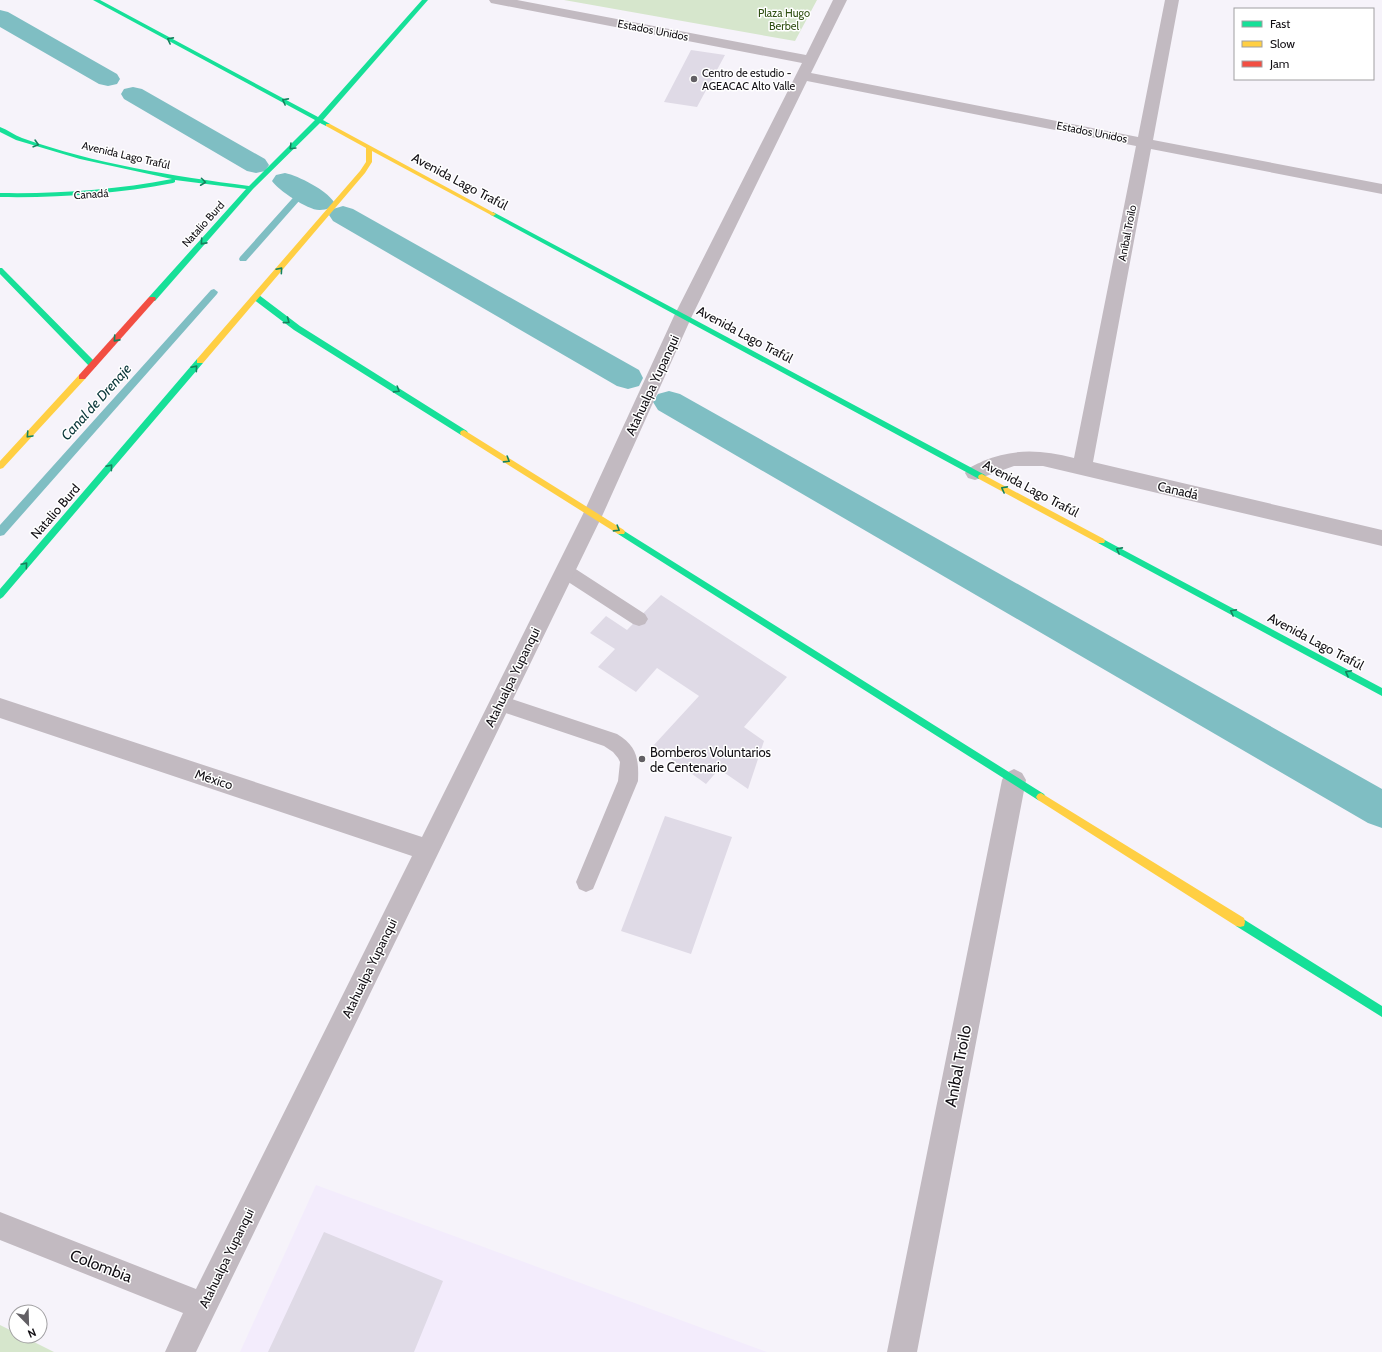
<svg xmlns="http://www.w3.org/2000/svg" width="1382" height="1352" font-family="Cabin,sans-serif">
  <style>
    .built { fill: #f3ecfc }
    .green { fill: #d6e6cc }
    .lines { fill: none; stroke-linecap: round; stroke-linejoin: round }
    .stream { fill: #7fbec3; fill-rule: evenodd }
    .canal { fill: #7fbec3; fill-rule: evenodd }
    .building { fill: #dfdae6 }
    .lane { fill: #c2bac1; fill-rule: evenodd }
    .street { fill: #c2bac1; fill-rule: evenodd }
    .fast { fill: #16e098; fill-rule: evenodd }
    .slow { fill: #ffcf43; fill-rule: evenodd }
    .jam { fill: #f24e42; fill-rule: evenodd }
    .oneway { stroke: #14825d }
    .poi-dot { fill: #625f64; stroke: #fff; stroke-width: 1.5 }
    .labels { text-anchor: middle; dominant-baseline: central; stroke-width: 3; stroke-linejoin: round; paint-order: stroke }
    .far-park-label { font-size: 11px; fill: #304f14; stroke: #fff }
    .far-street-label { font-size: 11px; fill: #120f14; stroke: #fff }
    .far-poi-label { font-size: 11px; fill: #120f14; stroke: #fff; text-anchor: start }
    .street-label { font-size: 13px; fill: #120f14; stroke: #fff }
    .poi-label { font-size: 13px; fill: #120f14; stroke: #fff; text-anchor: start }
    .water-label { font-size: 14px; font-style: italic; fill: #083638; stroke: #fff }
    .near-street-label { font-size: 16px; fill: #120f14; stroke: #fff }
  </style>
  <rect width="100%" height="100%" fill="#f6f3fa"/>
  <!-- built -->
  <path class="built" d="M316,1185L767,1352H240Z"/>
  <!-- green -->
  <path class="green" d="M564,0H817L795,41Z
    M0,1325L16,1333V1336H22L54,1352H0Z"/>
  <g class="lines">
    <!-- stream -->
    <path class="stream" d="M300,190H303L307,192L246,261H240L239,259L240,257Z
      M214,289L218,292L217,294L4,535L0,536V525L211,290Z"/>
    <!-- canal -->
    <path class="canal" d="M0,10L8,12L117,74L120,79L117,84L108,86L99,84L0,27Z
      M133,87L142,89L265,159L269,165L265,171L256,173L247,171L124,99L121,94L124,89Z
      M285,173C299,176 326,190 334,202L330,208C327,209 323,210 320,210C309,211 278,190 272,181L276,175Z
      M343,206L353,209L639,370L643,378L639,386L628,389L617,386L333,221L329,215L333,209Z
      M669,391L680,394L1382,789V828L1368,823L658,410L653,402L658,394Z"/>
  </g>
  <!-- building -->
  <path class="building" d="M691,50L725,55L697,107L664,102Z
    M661,595L787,677L744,727L764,741L748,789L719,769L706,784L653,746L699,696L657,668L636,692L598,667L615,649L590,633L606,616L627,630Z
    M665,816L732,837L691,954L621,931Z
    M324,1232L443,1281L414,1352H268Z"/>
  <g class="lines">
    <!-- lane -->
    <path class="lane" d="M565,564L571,566L645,614L648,619L645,624L639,626L633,624L559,576L557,571L559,566Z
      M500,695L617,734C637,746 639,759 638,781L593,889L586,892L579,889L576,882L618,781L620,762L618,758L613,752L604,746L494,709L491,703L494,697Z"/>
    <!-- street -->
    <path class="street" d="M489,0H517L806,55L833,0H847L811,73L1138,137L1165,0H1179L1153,140L1382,184V194L1151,149L1093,462L1382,530V546L1043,466H1014L975,480L968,478L965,473C969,466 976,465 983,461C1014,448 1042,450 1074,458L1136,146L807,81L692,316L603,514L196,1352H165L183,1313L0,1240V1212L196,1289L412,856L0,718V698L422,837L583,514L674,316L802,63L496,4L491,3Z
      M1014,769L1022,773L1026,780L917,1352H887L1002,780L1006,773Z"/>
    <!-- fast -->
    <path class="fast" d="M93,0H100L318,117L422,0H428L323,120L330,124V126H326L320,123L253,189L155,301H149V297L246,189L175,180V182L173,183C116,194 58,198 0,197V193C58,194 115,190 172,179L80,159L16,140L0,132V127C8,130 14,135 22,138C95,164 173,176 249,186L315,120Z
      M493,212L985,475L986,477L985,479H979L491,215L490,214Z
      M0,268H2L96,363V367H90L0,274Z
      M253,295H259L300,326L467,431L468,433L467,435H461L294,330L253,299Z
      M200,358L203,359V363L3,597L0,599V589L197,359Z
      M621,529L1044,794L1046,797L1044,800L1041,801L1038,800L618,534L617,532L618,530Z
      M1101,538L1382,688V696L1098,543L1097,541L1098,539Z
      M1240,917L1382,1006V1017L1236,926L1235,922L1236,918Z"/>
    <!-- slow -->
    <path class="slow" d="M326,124H330L496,214L493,216L491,215L372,151V162L365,173L203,363H197V359L360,171L366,162V148L326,126Z
      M82,374L86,377L85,379L3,468L0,469V461L79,375Z
      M464,430L624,530L625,532L624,534H618L461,435L460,433L461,431Z
      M982,474L1104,539L1105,541L1104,543H1098L979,479L978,477L979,475Z
      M1041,793L1244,918L1245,922L1244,926L1240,927L1236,926L1038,800L1036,797L1038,794Z"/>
    <!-- jam -->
    <path class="jam" d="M149,297H155L156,299L85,379H79V375Z"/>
  </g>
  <!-- one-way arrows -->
  <defs><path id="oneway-chevron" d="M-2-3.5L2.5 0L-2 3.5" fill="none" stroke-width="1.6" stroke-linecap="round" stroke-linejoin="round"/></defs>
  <g class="oneway">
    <use href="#oneway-chevron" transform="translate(170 40) rotate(-152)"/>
    <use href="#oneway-chevron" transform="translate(285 101) rotate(-152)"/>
    <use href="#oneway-chevron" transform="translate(36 144) rotate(16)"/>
    <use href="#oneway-chevron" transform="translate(292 147) rotate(135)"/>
    <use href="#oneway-chevron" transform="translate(203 182) rotate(7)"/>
    <use href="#oneway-chevron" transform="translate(203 242) rotate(132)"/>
    <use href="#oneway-chevron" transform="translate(280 270) rotate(-49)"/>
    <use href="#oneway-chevron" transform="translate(287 321) rotate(37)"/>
    <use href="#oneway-chevron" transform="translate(116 339) rotate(132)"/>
    <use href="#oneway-chevron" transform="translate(195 368) rotate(-49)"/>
    <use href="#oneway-chevron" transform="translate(397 390) rotate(32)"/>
    <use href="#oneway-chevron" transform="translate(29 435) rotate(133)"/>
    <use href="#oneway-chevron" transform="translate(507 460) rotate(32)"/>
    <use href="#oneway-chevron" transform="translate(110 467) rotate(-49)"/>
    <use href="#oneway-chevron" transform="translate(1004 489) rotate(-152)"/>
    <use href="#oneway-chevron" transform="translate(617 529) rotate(32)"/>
    <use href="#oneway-chevron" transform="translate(1119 550) rotate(-152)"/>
    <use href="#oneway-chevron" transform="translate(25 565) rotate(-49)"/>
    <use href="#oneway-chevron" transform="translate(1233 612) rotate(-152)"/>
    <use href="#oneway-chevron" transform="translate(1348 673) rotate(-152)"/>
  </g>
  <!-- markers -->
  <g class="poi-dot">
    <circle cx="694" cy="79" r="4"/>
    <circle cx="642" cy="759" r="4"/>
  </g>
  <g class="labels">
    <!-- far-park labels -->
    <g class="far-park-label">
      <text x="784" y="13">Plaza Hugo<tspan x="784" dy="13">Berbel</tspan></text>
    </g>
    <!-- far-street labels -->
    <g class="far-street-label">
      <text transform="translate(653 30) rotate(11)">Estados Unidos</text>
      <text transform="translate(1092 132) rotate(11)">Estados Unidos</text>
      <text transform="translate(126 155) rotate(13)">Avenida Lago Trafúl</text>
      <text transform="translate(91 194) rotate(-4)">Canadá</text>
      <text transform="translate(203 224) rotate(-48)">Natalio Burd</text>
      <text transform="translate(1127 233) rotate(-79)">Aníbal Troilo</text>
    </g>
    <!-- far-poi labels -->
    <g class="far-poi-label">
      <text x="702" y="73">Centro de estudio -<tspan x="702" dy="13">AGEACAC Alto Valle</tspan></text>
    </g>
    <!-- street labels -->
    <g class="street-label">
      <text transform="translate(460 181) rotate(28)">Avenida Lago Trafúl</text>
      <text transform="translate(745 334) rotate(28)">Avenida Lago Trafúl</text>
      <text transform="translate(652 385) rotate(-65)">Atahualpa Yupanqui</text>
      <text transform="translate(1031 488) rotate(28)">Avenida Lago Trafúl</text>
      <text transform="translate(1178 490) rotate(13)">Canadá</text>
      <text transform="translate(55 511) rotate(-49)">Natalio Burd</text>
      <text transform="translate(1316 641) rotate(28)">Avenida Lago Trafúl</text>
      <text transform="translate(512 677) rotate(-64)">Atahualpa Yupanqui</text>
      <text transform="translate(214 779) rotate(18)">México</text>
      <text transform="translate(369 968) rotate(-64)">Atahualpa Yupanqui</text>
      <text transform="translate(226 1258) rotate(-64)">Atahualpa Yupanqui</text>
    </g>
    <!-- poi labels -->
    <g class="poi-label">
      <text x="650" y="752">Bomberos Voluntarios<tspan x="650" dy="15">de Centenario</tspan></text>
    </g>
    <!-- water labels -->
    <g class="water-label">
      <text transform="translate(96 402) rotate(-48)">Canal de Drenaje</text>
    </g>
    <!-- near-street labels -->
    <g class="near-street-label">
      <text transform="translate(958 1066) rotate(-79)">Aníbal Troilo</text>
      <text transform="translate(101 1266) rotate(21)">Colombia</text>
    </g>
  </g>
  <!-- legend -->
  <rect x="1234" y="8" width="140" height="72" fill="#ffffff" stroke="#a09fa1"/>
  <rect x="1242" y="21" width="20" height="6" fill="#16e098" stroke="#a09fa1"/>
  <text x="1270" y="28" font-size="12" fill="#120f14">Fast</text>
  <rect x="1242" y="41" width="20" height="6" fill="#ffcf43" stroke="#a09fa1"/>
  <text x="1270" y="48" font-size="12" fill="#120f14">Slow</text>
  <rect x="1242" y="61" width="20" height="6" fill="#f24e42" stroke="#a09fa1"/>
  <text x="1270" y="68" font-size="12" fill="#120f14">Jam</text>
  <!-- north arrow -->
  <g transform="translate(28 1324) rotate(157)"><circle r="19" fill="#ffffff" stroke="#a09fa1"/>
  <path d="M0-3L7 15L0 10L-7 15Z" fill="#625f64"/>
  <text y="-6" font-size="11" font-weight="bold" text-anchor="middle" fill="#120f14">N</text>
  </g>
</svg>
